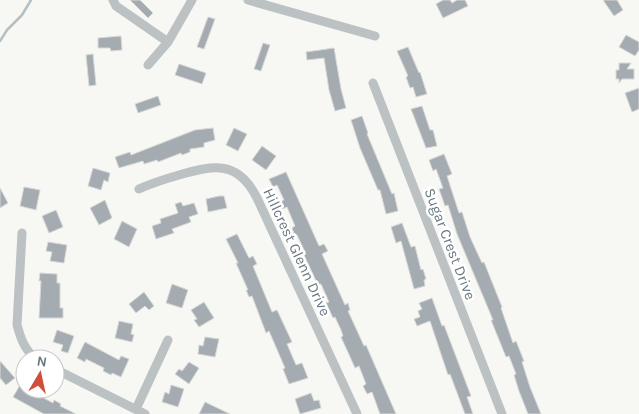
<svg xmlns="http://www.w3.org/2000/svg" width="639" height="414" font-family="Karla,sans-serif">
  <style>
    .lines { fill: none; stroke-linecap: round; stroke-linejoin: round }
    .stream { stroke: #b4c0c3; stroke-width: 2.5 }
    .building { fill: #a4acb1; stroke: #d8d8d7 }
    .minor { stroke: #bcc1c4; stroke-width: 9 }
    .labels { text-anchor: middle; dominant-baseline: central; stroke-width: 5; stroke-linejoin: round; paint-order: stroke }
    .street-label { font-size: 15px; fill: #697982; stroke: #fff }
  </style>
  <rect width="100%" height="100%" fill="#f7f7f4"/>
  <g class="lines">
    <!-- stream -->
    <path class="stream" d="M0,41L7,30L22,15L31,0"/>
  </g>
  <!-- building -->
  <path class="building" d="M130,0H140L153,13L148,18Z
    M443,0H450L452,3L457,0H465L468,6L443,18L436,4Z
    M603,0H617L623,10L614,16Z
    M208,17L215,19L204,49L197,47Z
    M626,35L639,42V50L635,56L619,47Z
    M121,36L122,50L111,51L110,48H98V38Z
    M263,43L270,45L261,71L254,69Z
    M408,47L419,73L420,72L427,94L416,97L413,87L410,88L406,77L408,76L397,51Z
    M334,48L341,89L346,108L335,111L329,90L324,58L307,60L306,52Z
    M93,54L96,85L89,86L86,55Z
    M619,63H631L627,69H634V79H622L619,83V79H616V70H619Z
    M179,64L206,73L202,84L175,75Z
    M639,88V109L632,112L625,93Z
    M158,96L161,105L138,113L135,104Z
    M422,106L430,130H433L437,146L426,148L411,109Z
    M362,116L368,133L367,134L392,194L394,193L398,211L386,214L380,190H378L360,148L351,120Z
    M213,128L215,140L204,143V147L190,149V152L182,155L181,153L158,162L157,160L144,164L143,161L119,168L115,157L130,152L131,155L195,130Z
    M234,128L247,134L238,151L226,145Z
    M262,146L276,156L266,170L252,160Z
    M444,154L452,174L447,176L459,213L462,212L470,237L482,263L484,262L502,307L501,308L513,343L516,341L524,361L522,362L530,387L541,414H528L519,391L514,375L516,374L509,356L506,357L491,320H493L457,234L448,205L445,206L439,189L443,188L436,169L433,171L429,160Z
    M93,168L110,173L108,182L104,180L101,190L88,186Z
    M286,172L319,246L324,244L328,251L322,254L345,305L348,303L350,310L348,311L364,346L366,345L396,414H380L372,392L367,394L363,386L366,384L359,366L355,368L351,359L341,337L343,336L341,330L335,317L333,318L326,303L329,302L321,284L318,285L303,253L305,252L297,235L295,236L292,228L295,226L287,207L282,209L279,202L284,200L277,185L273,187L269,179Z
    M24,187L40,190L36,210L20,206Z
    M0,188L8,203L0,208Z
    M219,196H224L227,208L208,212L206,199Z
    M105,200L112,218L99,225L90,208Z
    M181,202L183,206L194,203L198,214L189,217L191,222L172,229L174,233L156,239L152,226L161,223L160,219L178,213L175,204Z
    M56,210L63,227L49,233L42,216Z
    M122,221L137,229L129,247L114,239Z
    M402,223L411,247L415,246L421,270L423,269L426,279L424,280L425,286L414,289L401,241L396,243L391,227Z
    M237,234L249,258L253,256L257,264L253,266L272,312L277,310L292,342L287,344L296,365L302,363L308,378L289,384L283,369L285,368L269,331L266,333L252,296L249,297L246,290H248L236,263H238L226,239Z
    M48,242L67,245L64,263L50,261L52,252L46,251Z
    M40,273L57,274V283H60V308H63V318H39L41,281H39Z
    M172,284L188,290L182,308L166,303Z
    M144,292L154,306L149,310L145,306L136,313L129,304Z
    M432,298L442,326L444,325L471,396L467,397L473,414H465L450,374L448,375L430,321L417,326L414,319L420,317L418,311L422,309L419,303Z
    M204,302L214,318L199,327L194,320L197,319L191,310Z
    M119,321L133,324L131,334L134,335L132,342L115,338Z
    M57,330L74,336L68,353L61,351L63,345L53,342Z
    M205,337L219,339L215,357L198,354L199,345L203,346Z
    M85,342L119,360L121,356L129,359L121,377L112,373L111,375L103,371L104,368L86,359L85,362L77,358Z
    M0,361L15,378L6,385L0,378Z
    M189,362L199,368L189,384L175,374L179,369L182,371Z
    M20,385L25,389H32L37,392L36,394L53,403L54,400L61,404L60,406L76,414H44L33,408L13,397Z
    M171,385L184,389L178,407L162,402L165,392L169,394Z
    M311,393L314,401L319,400L321,408L300,414L295,399Z
    M205,402L230,414H199Z"/>
  <g class="lines">
    <!-- minor -->
    <path class="minor" d="M113,0L116,6L168,42
      M248,0L375,36
      M148,65L168,42L192,0
      M373,83L502,414
      M139,189C152,183 165,179 179,175C214,165 238,160 257,198L357,414
      M22,233L17,325C21,339 24,349 36,359
      M55,369L145,414
      M136,409L168,340"/>
  </g>
  <g class="labels">
    <!-- street labels -->
    <g class="street-label">
      <text transform="translate(450 244) rotate(69)">Sugar Crest Drive</text>
      <text transform="translate(297 252) rotate(65)">Hillcrest Glenn Drive</text>
    </g>
  </g>
  <!-- north arrow -->
  <g transform="translate(40 374) rotate(9)"><circle r="24" fill="#ffffff" stroke="#c3c9cd"/>
  <path d="M0-4L9 19L0 12L-9 19Z" fill="#d14e3a"/>
  <text y="-8" font-size="14" font-weight="bold" text-anchor="middle" fill="#697982">N</text>
  </g>
</svg>
